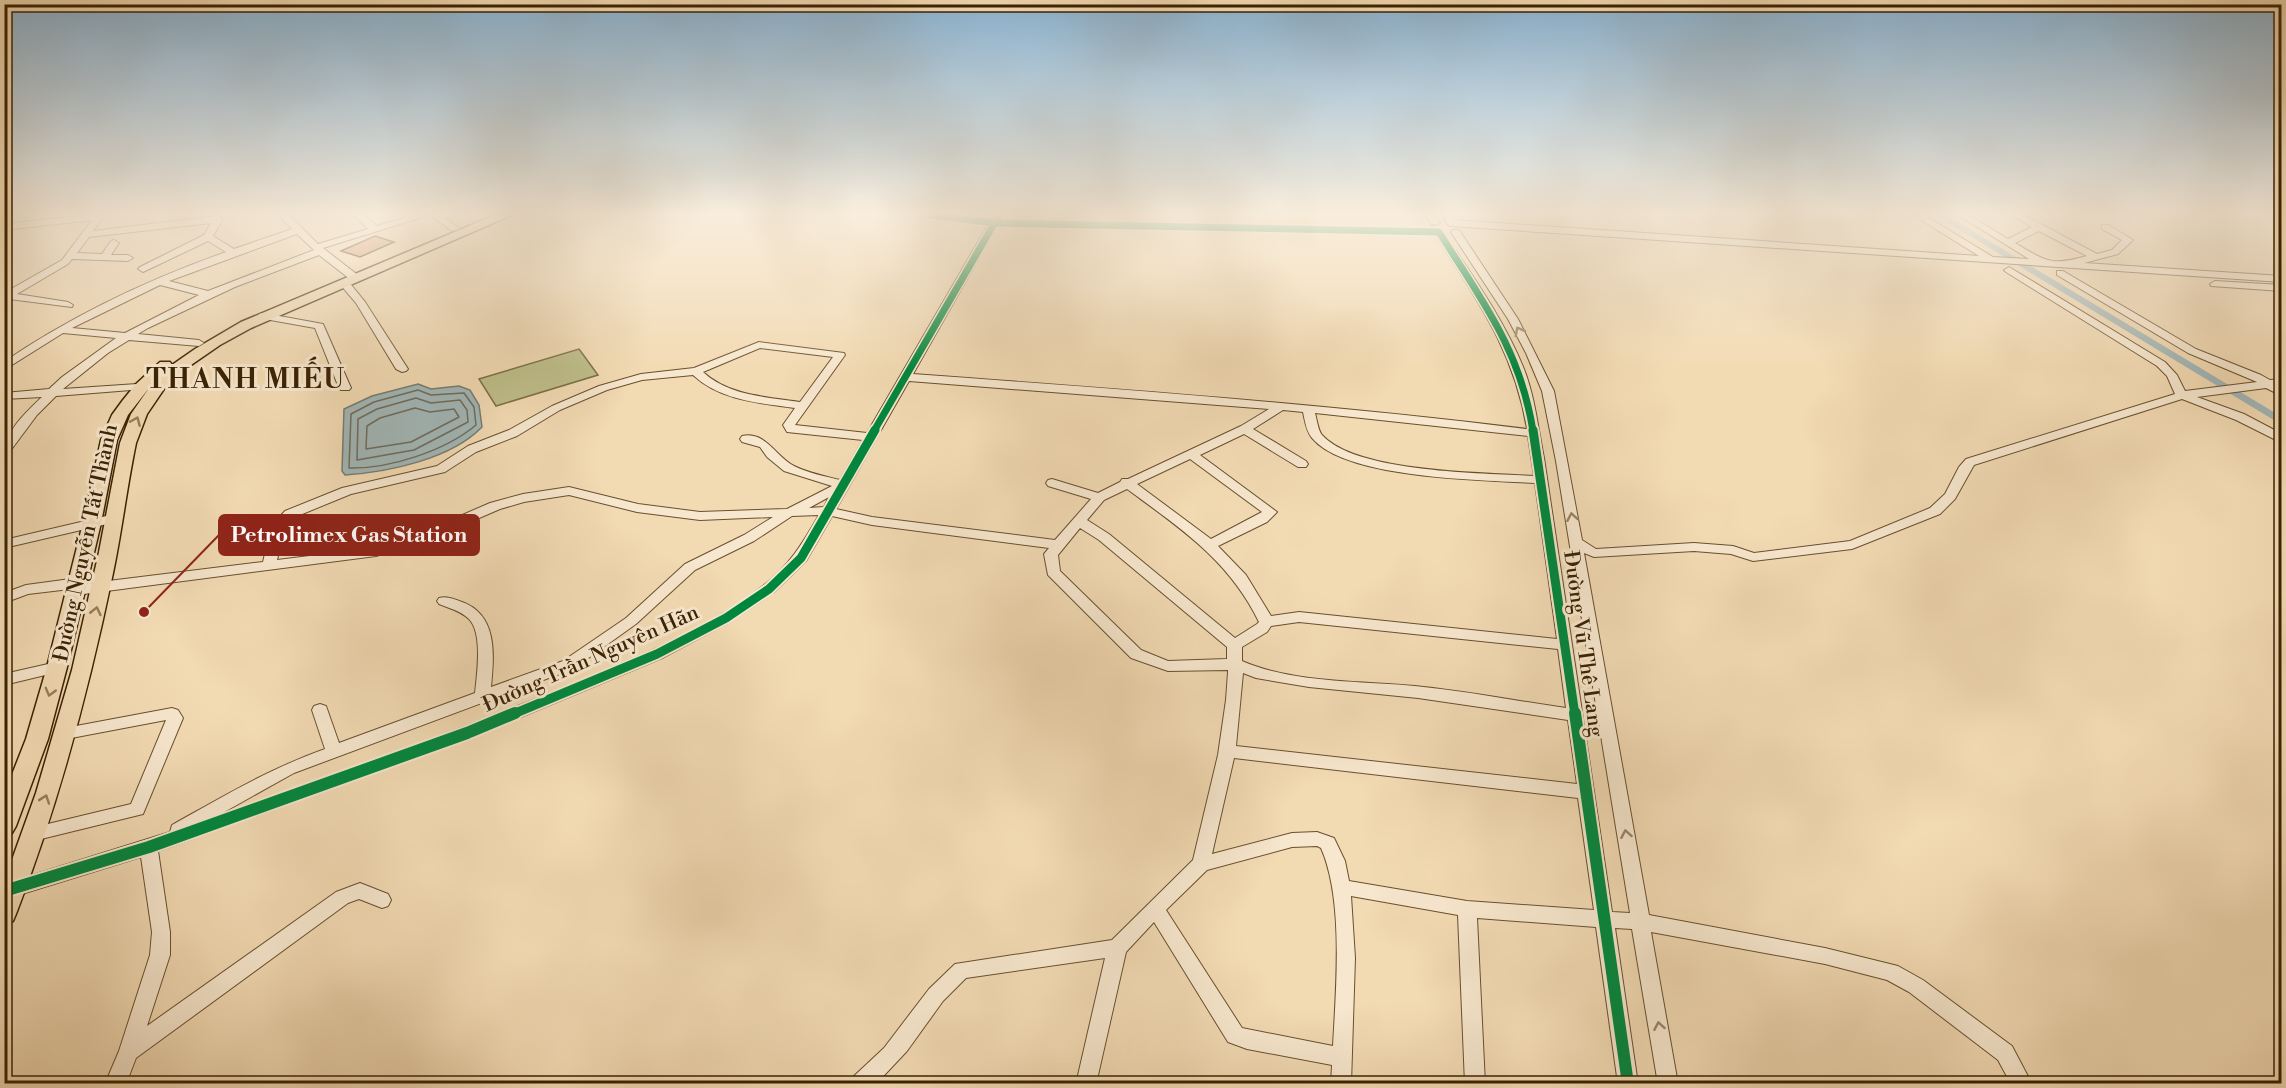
<svg xmlns="http://www.w3.org/2000/svg" width="2286" height="1088" font-family="'Libre Bodoni',serif">
  <style>
    .green { fill: #bebe8a; stroke: #7c7046; stroke-width: 1.5 }
    .water { fill: #a1b7b8; stroke: #787b6f; stroke-width: 1.5 }
    .lines { fill: none; stroke-linecap: round; stroke-linejoin: round }
    .shore { stroke: #6e6c5d; stroke-width: 1.5 }
    .canal { fill: #a1b7b8; fill-rule: evenodd }
    .building { fill: #d59268; stroke: #3a2202; stroke-width: 1.5 }
    .minor-casing { stroke: #68502e; stroke-width: 2 }
    .major-casing { stroke: #3a2202; stroke-width: 3 }
    .minor { fill: #f7e7ce; fill-rule: evenodd }
    .major { fill: #f2dab3; fill-rule: evenodd }
    .cycleway-far2-casing { stroke: #f7e7ce; stroke-width: 10 }
    .cycleway-far1-casing { stroke: #f7e7ce; stroke-width: 13 }
    .cycleway-casing { stroke: #f7e7ce; stroke-width: 16 }
    .cycleway-far2 { stroke: #00873e; stroke-width: 7 }
    .cycleway-far1 { stroke: #00873e; stroke-width: 9 }
    .cycleway { stroke: #00873e; stroke-width: 12 }
    .oneway { stroke: #988468 }
    .oneway2 { stroke: #967e5a }
    .labels { text-anchor: middle; dominant-baseline: central; stroke-width: 6; stroke-linejoin: round; paint-order: stroke }
    .street-label { font-size: 21px; fill: #3a2202; stroke: #f7e7ce }
    .district-label { font-size: 27px; font-weight: bold; letter-spacing: 1.5px; fill: #3a2202; stroke: #f7e7ce }
    .leader { fill: none; stroke: #8f2418; stroke-width: 2 }
    .callout-dot { fill: #8f2418; stroke: #f7e7ce; stroke-width: 2 }
    .callout { fill: #8f2418; stroke: #8f2418; stroke-width: 2 }
    .callout-label { font-size: 22px; text-anchor: middle; font-weight: bold; fill: #fff }
  </style>
  <rect width="100%" height="100%" fill="#f2dab3"/>
  <filter id="stains"><feTurbulence type="fractalNoise" baseFrequency=".00333" numOctaves="4"/><feColorMatrix values="0 0 0 0 .2 0 0 0 0 .09 0 0 0 0 .02 0 0 0 .5 -.17"/></filter>
  <radialGradient id="worn" r=".72"><stop offset=".6" stop-color="#630" stop-opacity="0"/><stop offset="1" stop-color="#630" stop-opacity=".3"/></radialGradient>
  <!-- green -->
  <path class="green" d="M579,349L598,375L496,406L479,379Z"/>
  <!-- water -->
  <path class="water" d="M418,384L431,389L459,386L470,390L479,405L482,427C451,459 389,472 345,475L342,471L344,409L372,396Z"/>
  <g class="lines">
    <!-- shore -->
    <path class="shore" d="M418,390L431,395L464,393L474,407L476,425C445,451 389,469 349,468L351,414L374,402Z
      M416,398L431,403L460,400L467,410L468,422L414,450L357,460L358,419L377,409Z
      M415,408L430,412L454,409L459,417L411,442L366,449L367,426L380,418Z"/>
    <!-- canal -->
    <path class="canal" d="M1935,215H1946L2282,417V425Z"/>
  </g>
  <!-- building -->
  <path class="building" d="M375,236L394,242L360,257L341,251Z"/>
  <g class="lines">
    <!-- minor casing -->
    <g class="minor-casing">
      <path id="minor" d="M88,215H105L93,231L218,216L223,219L213,236L234,249L292,229L279,215H289L318,244L368,229L354,215H364L377,226L414,215H429L323,248L359,276V280H351L319,255L235,287L148,328L138,334L199,340L204,343L199,346L129,340L108,353L63,389L152,383L156,384V388L56,396L37,415L8,454L4,455C4,432 26,412 42,397L4,399V393L49,389L62,377L116,338L63,333L4,370V362C73,315 147,280 226,252L208,241L143,272L138,269L140,267L204,235L211,223L89,237L77,253L102,254L111,241L114,240L119,243L111,255H128L133,258L128,261L72,259L68,264L17,294L68,302L73,305L72,307L9,299L4,301V293L62,260L92,220L4,230V224ZM297,234L314,250L208,291L169,281ZM160,285L199,295L125,333L72,328Z
        M430,215H441L460,229L452,231Z
        M927,215H956L991,220L994,215H1002L1000,220L1442,230C1471,274 1504,319 1524,369C1535,397 1538,428 1544,458L1612,912L1630,913L1556,461L1542,391L1526,353L1508,319L1451,232L1453,230H1459L1518,319L1554,391L1582,540L1596,549L1694,543L1733,546L1754,553L1850,541L1930,508L1945,494L1959,467L1966,459L2175,394L2167,376L2157,366L2006,272L2004,270L2009,267L2165,362L2177,375L2185,391L2257,382L2188,353L2057,275V271H2063L2196,349L2261,375L2270,380L2282,379V385L2279,386L2282,388V396L2266,388L2197,397L2244,414L2282,434V443L2236,420L2182,399L1974,465L1955,499L1940,514L1852,549L1753,561L1731,554L1694,551L1594,557L1584,553L1649,915L1825,948L1898,966L1923,980L2012,1046L2032,1084H2011L1998,1060L1909,992L1887,980L1825,964L1651,932L1678,1084H1658L1632,929L1615,928L1638,1084H1618L1596,927L1477,918L1485,1084H1465L1458,915L1351,896L1355,958L1351,1084H1331L1332,1065L1247,1049L1228,1042L1154,922L1126,952L1096,1084H1076L1105,958L966,978L943,1001L907,1051L876,1084H850L853,1077L884,1048L929,989L955,964L1112,940L1193,860L1218,755L1226,700L1228,672V670L1168,671L1131,658L1048,575L1044,554L1049,548L872,525L832,516L806,561L774,592L731,621L662,658L473,737L158,851L170,932V955L147,1026L336,892L360,883L388,894L391,900L388,906L382,908L359,899L348,903L136,1058L126,1084H105L119,1051L150,955L152,932L141,857L9,898L4,896V884L170,832L172,825C224,796 269,769 325,749L312,710L314,706L320,704L326,706L339,743L475,693C477,674 483,633 469,619C461,611 449,608 439,604L437,601L439,598C447,596 454,599 462,602C498,615 494,655 491,687L563,661L626,618L685,564L744,535L773,517L700,520L637,512L569,495L524,502L500,509L433,538L376,556L76,595L71,593L70,589L28,594L4,603V593L26,585L78,578L83,580L84,584L263,562L272,525L285,511L342,488L437,466L468,446L509,430L552,406L599,386L641,374L694,368L759,342L844,353L845,355L795,425L867,433L988,225ZM997,226L1436,235C1477,300 1514,350 1527,429C1323,404 1118,389 913,374ZM760,348L833,357L800,402C767,397 729,396 703,372ZM693,375C721,401 760,403 795,408L783,425L787,432L863,440L840,480C824,476 808,473 794,466C775,456 766,431 742,436L740,439L742,442L760,447L767,457L784,471L832,486L787,509L700,512L638,504L569,487L523,494L490,503L423,532L375,548L277,560L285,526L295,517L351,494L445,472L476,452L517,436L560,410L607,390L642,380ZM909,381L1269,409L1241,426L1128,479H1122L1120,482L1098,493L1052,479L1048,480L1046,483L1048,486L1091,499L1055,540L872,517L836,509ZM1283,410L1303,412C1305,421 1306,431 1312,438C1346,479 1483,480 1535,483L1557,639L1299,612L1271,616L1246,575L1218,546L1267,522L1277,512L1200,455L1244,434L1298,467H1306L1308,464L1306,461L1253,429ZM1315,413L1528,436L1534,476C1485,473 1356,473 1322,435C1318,430 1317,420 1315,413ZM1190,459L1262,512L1211,539L1137,484ZM1127,489C1180,528 1229,560 1259,622L1257,624L1235,638L1109,534L1087,520L1104,500ZM829,497L824,507L809,508ZM819,515C803,543 789,566 763,586C703,633 624,663 553,692C442,737 330,777 217,816L294,773L573,669L636,624L695,570L754,541L792,516ZM1080,528L1099,540L1227,647V659L1168,661L1141,650L1060,571L1058,555ZM1299,622L1558,649L1566,708C1516,701 1466,691 1415,686C1361,681 1292,683 1242,661V647L1267,632L1271,626ZM1243,673L1256,678L1309,687L1418,698L1568,720L1577,784L1236,746ZM1234,758L1578,798L1594,910L1467,901L1349,881L1345,861L1334,838L1317,832L1292,833L1212,854ZM1317,846L1321,848C1344,900 1336,988 1333,1046L1242,1028L1166,910L1207,870L1292,847Z
        M1426,215H1435L1440,223L1432,225Z
        M1442,215H1451L1454,220L1979,256L1913,215H1924L1993,257L2029,259L1958,215H1969L2008,239L2032,227L2012,215H2024L2097,254L2112,250L2122,240L2102,229V225H2108L2133,240L2118,254L2084,263L2282,276V282L1451,226L1448,225ZM2039,231L2087,256C2051,266 2047,262 2015,243Z
        M344,280L348,281L365,302L408,369L406,371L402,372L396,369L356,303L339,283Z
        M2215,281L2282,285V291L2211,286L2210,284Z
        M263,313L323,324L351,388L349,390H341L339,388L315,328L259,318V314Z
        M115,514L120,515L122,518L120,521L4,548V540Z
        M57,662L62,663L65,667L62,671L4,685V674Z
        M172,708L178,710L183,718L143,814L33,841L27,839L24,834L27,829L131,804L166,720L66,739L60,737L58,733L60,729Z"/>
    </g>
    <!-- major casing -->
    <g class="major-casing">
      <path id="major" d="M495,215H512L251,328L220,345L191,365L164,389L147,414L136,443C127,486 122,530 113,573C89,689 59,803 16,914L13,921L4,924V882L36,793L72,670L99,552L120,443L131,414L149,388L128,415L117,440L101,523L67,667L48,739L16,826L12,833L4,835V795L26,739L47,667L83,523L101,440L112,415L123,400L136,384L160,362H170L172,365L195,349L241,322Z"/>
    </g>
    <!-- minor -->
    <use href="#minor" class="minor"/>
    <!-- major -->
    <use href="#major" class="major"/>
    <!-- cycleway-far2 casing -->
    <g class="cycleway-far2-casing">
      <path id="cycleway-far2" d="M931,215L995,223L1439,232C1482,301 1520,349 1533,431
        M874,431L998,217"/>
    </g>
    <!-- cycleway-far1 casing -->
    <g class="cycleway-far1-casing">
      <path id="cycleway-far1" d="M1533,430L1575,715
        M511,715L657,654L726,618L769,589L801,558L875,430"/>
    </g>
    <!-- cycleway casing -->
    <g class="cycleway-casing">
      <path id="cycleway" d="M1575,713L1628,1084
        M4,891L149,847L467,733L515,713"/>
    </g>
    <!-- cycleway-far2 -->
    <use href="#cycleway-far2" class="cycleway-far2"/>
    <!-- cycleway-far1 -->
    <use href="#cycleway-far1" class="cycleway-far1"/>
    <!-- cycleway -->
    <use href="#cycleway" class="cycleway"/>
  </g>
  <!-- one-way arrows -->
  <defs><path id="oneway-chevron" d="M-2-3.5L2.5 0L-2 3.5" fill="none" stroke-width="1.6" stroke-linecap="round" stroke-linejoin="round" transform="scale(1.5)"/></defs>
  <g class="oneway">
    <use href="#oneway-chevron" transform="translate(1519 331) rotate(-118)"/>
    <use href="#oneway-chevron" transform="translate(1572 517) rotate(-100)"/>
    <use href="#oneway-chevron" transform="translate(1626 834) rotate(-100)"/>
    <use href="#oneway-chevron" transform="translate(1659 1026) rotate(-100)"/>
  </g>
  <g class="oneway2">
    <use href="#oneway-chevron" transform="translate(136 421) rotate(-67)"/>
    <use href="#oneway-chevron" transform="translate(96 611) rotate(-77)"/>
    <use href="#oneway-chevron" transform="translate(50 692) rotate(105)"/>
    <use href="#oneway-chevron" transform="translate(45 799) rotate(-71)"/>
  </g>
  <!-- sky -->
  <linearGradient id="sky" x2="0" y2="1"><stop stop-color="#8bb5d5"/><stop offset="0.58" stop-color="#f9eedd"/><stop offset="1" stop-color="#f9eedd" stop-opacity="0"/></linearGradient>
  <rect width="2286" height="368" fill="url(#sky)"/>
  <g class="labels">
    <!-- street labels -->
    <g class="street-label">
      <text transform="translate(86 543) rotate(-78)">Đường Nguyễn Tất Thành</text>
      <text transform="translate(1583 644) rotate(82)">Đường Vũ Thê Lang</text>
      <text transform="translate(591 659) rotate(-24)">Đường Trần Nguyên Hãn</text>
    </g>
    <!-- district labels -->
    <g class="district-label">
      <text x="246" y="380">THANH MIẾU</text>
    </g>
  </g>
  <!-- callouts -->
  <path class="leader" d="M144 612L219 535"/>
  <circle class="callout-dot" cx="144" cy="612" r="6"/>
  <rect class="callout" x="219" y="515" width="260" height="40" rx="6"/>
  <g class="callout-label">
    <text x="349" y="542">Petrolimex Gas Station</text>
  </g>
  <!-- margin -->
  <rect width="2286" height="1088" fill="none" stroke="#f2dab3" stroke-width="24"/>
  <rect x="6" y="6" width="2274" height="1076" fill="none" stroke="#3a2202" stroke-width="3"/>
  <rect x="12" y="12" width="2262" height="1064" fill="none" stroke="#3a2202" stroke-width="1.5"/>
  <rect width="100%" height="100%" filter="url(#stains)"/>
  <rect width="100%" height="100%" fill="url(#worn)"/>
</svg>
